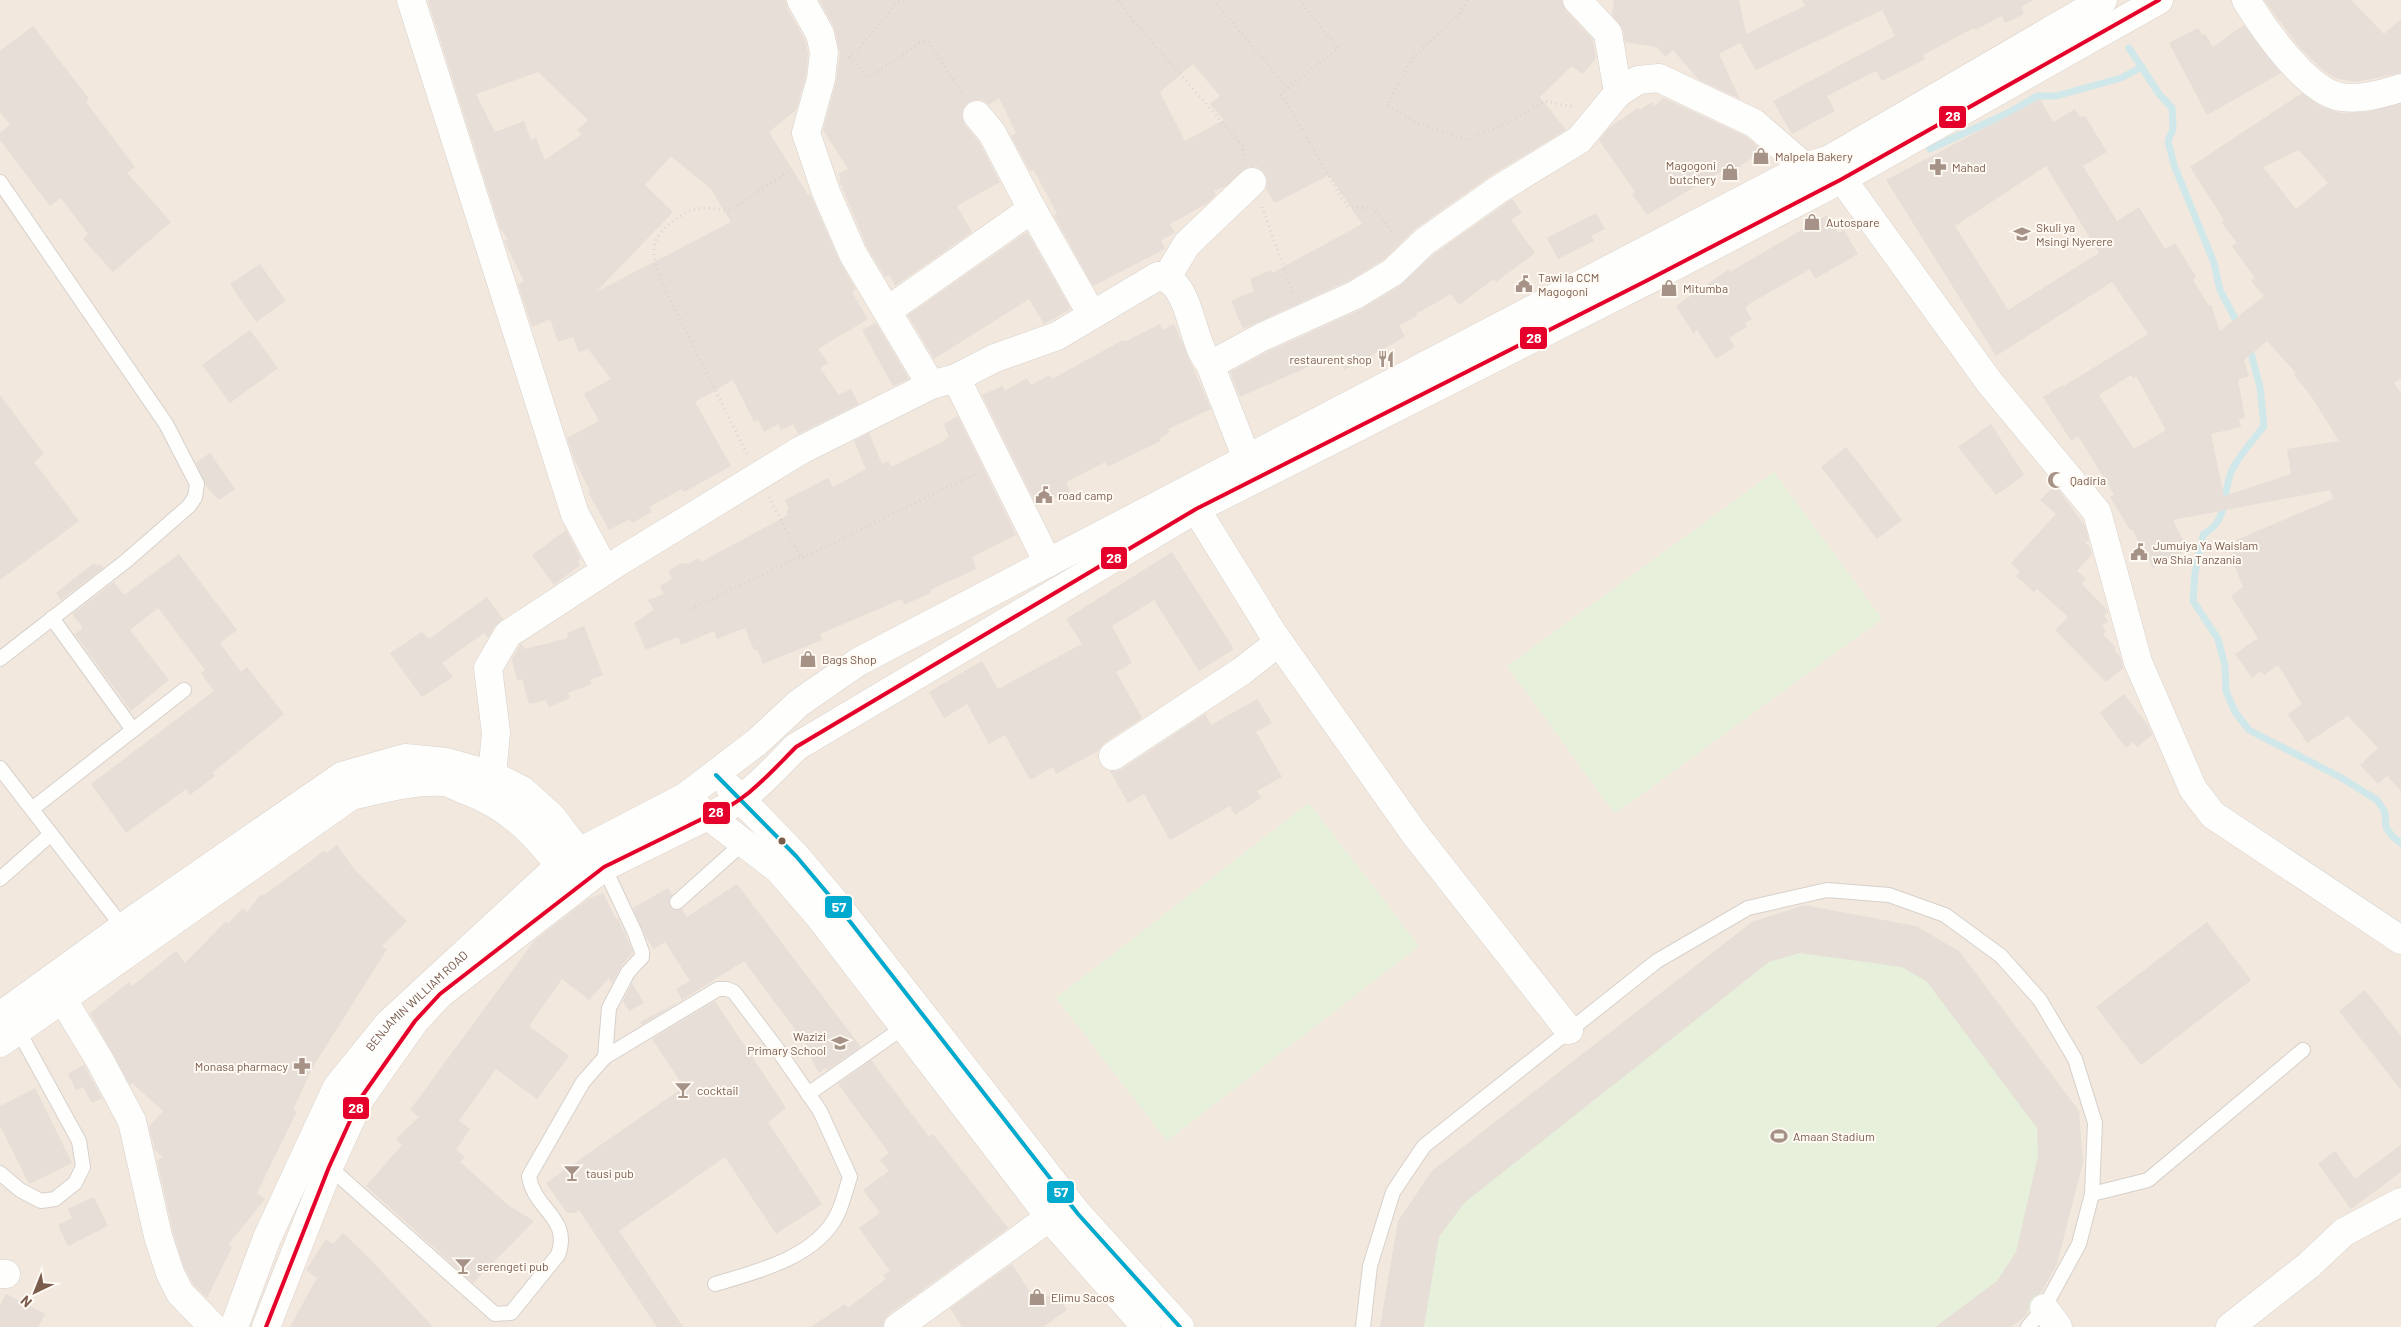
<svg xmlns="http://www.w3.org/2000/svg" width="2401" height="1327" viewBox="0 0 2401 1327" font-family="Barlow,sans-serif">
	<rect width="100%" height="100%" fill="#f9f5f0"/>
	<rect fill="#f2e8de" x="0" y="0" width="2401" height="1327"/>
	<g fill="#e7f0db">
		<polygon points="1774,472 1882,619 1615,814 1507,666"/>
		<polygon points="1309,803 1419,946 1167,1141 1056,998"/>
		<polygon points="1804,905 1916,926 1959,951 2079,1111 2083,1162 2057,1264 2031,1311 2011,1327 1380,1327 1398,1221 1432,1171 1752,922"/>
	</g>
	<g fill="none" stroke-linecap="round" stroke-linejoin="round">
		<g stroke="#d0e8ea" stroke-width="7">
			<polyline points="2129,48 2159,94 2172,108 2173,129 2168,141 2174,165 2214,263 2220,290 2239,326"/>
			<polyline points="1930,149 2010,112 2037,96 2056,96 2121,78 2142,67"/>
			<path d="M2249,346L2260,387L2264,426C2253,440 2241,453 2232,470C2224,486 2227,511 2215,525C2212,529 2207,532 2203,535L2195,573L2193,601L2218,639L2225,666L2226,691L2235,712L2249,730L2340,777L2377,800L2385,812L2386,827L2392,836L2401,843"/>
		</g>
	</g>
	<g fill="#e6ded7" fill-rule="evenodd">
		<path d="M430,0H785L787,8L805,40L808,53L806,76L796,110L769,132L808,195L810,194L839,260L856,290L852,292L868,319L818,349L828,363L820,368L839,395L851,389L859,404L798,434L793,424L781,430L778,424L764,432L758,420L754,422L733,380L695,402L731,466L684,492L682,489L649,507L652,512L632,523L630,519L609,530L588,492L590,491L575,461L567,438L599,421L584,394L611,379L588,349L579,352L573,337L558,342L550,319L532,327L518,284L524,281L504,241L508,239L500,228L428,1ZM538,72L588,120L577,130L582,134L545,160L536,138L531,140L524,121L495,132L476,94ZM671,156L711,189L731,222L596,292L673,212L645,185Z"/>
		<path d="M819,0H1562L1566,11L1593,40L1596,58L1583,74L1572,66L1540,97L1566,130L1490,176L1415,229L1383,260L1348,281L1243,329L1231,301L1254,291L1250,279L1271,270L1272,273L1362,224L1329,175L1275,203L1266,189L1267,179L1264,172L1257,167H1248L1226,186L1214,191L1216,194L1208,203L1170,224L1175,233L1161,240L1165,249L1093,286L1054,216L1057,214L1034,170L1030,171L1011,136L1016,133L999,98L989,105L982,100H974L967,103L963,109L962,117L965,125L979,142L1000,182L957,206L972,232L895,286L890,275L885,277L867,247L839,180L841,179L838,174L848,169L823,130L836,83L840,53L834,27ZM1193,64L1220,96L1210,104L1224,120L1185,141L1160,92Z"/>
		<polygon points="1614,0 1739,0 1746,34 1805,6 1802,0 2034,0 2021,7 2024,14 2005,23 2002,16 1975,30 1974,28 1923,55 1925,59 1882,81 1876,71 1827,96 1835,111 1792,134 1773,101 1895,36 1882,10 1756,70 1740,43 1719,54 1740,99 1699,80 1673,50 1665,57 1657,47 1625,42 1623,30 1612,15"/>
		<polygon points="2264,0 2351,0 2384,34 2401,19 2401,73 2356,82 2335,78 2324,71 2299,47"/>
		<polygon points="2244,25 2281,73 2207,115 2169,43 2198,28 2202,35 2205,34 2213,47"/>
		<polygon points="33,26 89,99 86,102 135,167 127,173 171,222 113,272 83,239 88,234 61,198 50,206 0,140 0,133 10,125 0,112 0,51"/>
		<path d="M2302,93L2320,106L2340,113L2366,112L2401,104V378L2394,383L2401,393V791L2387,776L2378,784L2360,765L2378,748L2348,716L2307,743L2288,714L2302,704L2278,665L2264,675L2261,671L2252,678L2235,654L2258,638L2231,596L2243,587L2230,554L2240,549L2236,540L2333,499L2330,490L2173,520L2183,540L2180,542L2185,551L2153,568L2132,529L2130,530L2110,497L2114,494L2078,436L2071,441L2043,397L2063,385L2064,386L2148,334L2112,282L1996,356L1886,180L2040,99L2053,122L2075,109L2080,117L2085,116L2107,152L2083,166L2117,221L2139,207L2165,249L2175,243L2196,277L2193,280L2209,306L2211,305L2220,331L2264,296L2251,281L2255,278L2232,246L2237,243L2221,222L2224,220L2190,167ZM2299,150L2328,183L2296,209L2263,167ZM2046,166L2099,253L2008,310L1955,226ZM2267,341L2296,373L2294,375L2311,396L2339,441L2287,449L2291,474L2224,496L2211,434L2241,427L2239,419L2245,418L2238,380L2249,376L2244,360ZM2131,375L2133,378L2136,376L2166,430L2134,449L2099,395Z"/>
		<polygon points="1664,98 1745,136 1763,151 1725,176 1722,171 1647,215 1632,194 1635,192 1599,140 1610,127 1638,108 1640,110 1652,102 1654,106"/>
		<polygon points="1512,199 1522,213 1511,220 1535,253 1496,282 1494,279 1459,305 1451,294 1416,314 1417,316 1399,325 1405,337 1344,370 1337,354 1240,397 1230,372 1269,351 1362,309 1401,285 1434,254"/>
		<polygon points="1596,213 1605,229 1591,236 1594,241 1558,259 1547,238"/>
		<polygon points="1827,215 1838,233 1844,230 1858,254 1815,279 1810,269 1751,303 1745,308 1752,319 1745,323 1747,327 1729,338 1735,347 1716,359 1697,330 1693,333 1676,306 1729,269 1730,272"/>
		<polygon points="1027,232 1070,307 1069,310 1044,324 1029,299 934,359 908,315"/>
		<polygon points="260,264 286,301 256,322 230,284"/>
		<polygon points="876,323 909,379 893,386 862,330"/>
		<polygon points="1160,324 1163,330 1174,324 1211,409 1168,429 1170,432 1160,438 1161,441 1107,467 1105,462 1066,482 1070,491 1037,506 982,395 1002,386 1005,391 1027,378 1031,385 1050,375 1052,379 1123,340 1124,342"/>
		<polygon points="250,330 278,368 230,403 202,365"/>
		<polygon points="0,395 44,454 34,462 79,521 0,580"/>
		<polygon points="958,416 1016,535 972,557 976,569 930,590 931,593 904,605 902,599 820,634 822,640 763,664 757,649 754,650 745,628 717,639 714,631 681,645 678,637 646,650 634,623 654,610 648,600 664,594 660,586 672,579 668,571 682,563 688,564 699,558 701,562 788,515 786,511 789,509 785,500 828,478 833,487 866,469 854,441 869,433 882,464 888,461 891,467 946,440 945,439 949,437 944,424"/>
		<polygon points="1991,424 2024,475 1996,495 1958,447"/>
		<polygon points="1846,447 1902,520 1877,539 1821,467"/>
		<polygon points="210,453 235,489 219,500 206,486 196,463"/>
		<polygon points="2055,485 2085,526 2089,540 2086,542 2075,532 2090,547 2092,554 2077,571 2086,579 2082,584 2108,611 2104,616 2108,621 2102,626 2106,631 2103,634 2116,648 2114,650 2121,658 2123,668 2106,682 2055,630 2068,617 2037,589 2034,592 2016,576 2020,572 2011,563 2056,514 2040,500"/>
		<polygon points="566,530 581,559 578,561 580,565 554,585 532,555"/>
		<polygon points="1172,552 1234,649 1199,671 1154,600 1112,626 1132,663 1116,672 1142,718 1104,743 1098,751 1056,774 1053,767 1030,780 1005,735 989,744 967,704 944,718 929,692 982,661 998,689 1082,644 1066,619"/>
		<polygon points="179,554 237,630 220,643 241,672 247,667 284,714 212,773 215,776 190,795 186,789 126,833 91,784 214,691 201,673 205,670 158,608 130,630 169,680 131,711 75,634 83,628 72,614 114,582 124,595"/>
		<polygon points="94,563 97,566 100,564 103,568 61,600 56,593"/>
		<polygon points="487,597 503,619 495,626 488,638 484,633 442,663 453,677 422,697 390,653 422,632 429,639"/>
		<polygon points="584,626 603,675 590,680 592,684 568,693 570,698 549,707 546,700 529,704 522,679 517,681 512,659 520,645 521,644 525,649 568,638 567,633"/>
		<polygon points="2124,694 2148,725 2152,735 2137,747 2133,742 2126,748 2100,713"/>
		<polygon points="1257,699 1272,723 1256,732 1282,777 1257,791 1261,798 1235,815 1230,806 1170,840 1144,794 1128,803 1110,771 1122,769 1205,714 1211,725"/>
		<polygon points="337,845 354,869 407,921 382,946 387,949 313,1067 293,1110 297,1111 257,1193 265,1199 228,1245 232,1247 207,1298 193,1284 184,1267 173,1232 157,1160 163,1157 155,1150 149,1127 163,1111 132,1083 130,1085 90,1013 129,982 132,986 176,951 185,963 226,921 228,924 243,908 247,912 261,894 263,896 324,851 326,853"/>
		<polygon points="737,884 861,1047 827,1070 826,1068 819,1073 806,1049 808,1047 744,961 642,1025 640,1022 682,1000 676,989 690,981 665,942 654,949 645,936 633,908 668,888 672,895 669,900 670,907 675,910 682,909 687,917"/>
		<polygon points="603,893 616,919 618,918 633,952 622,965 612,983 609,978 589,1000 562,979 529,1026 569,1056 537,1099 496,1069 459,1121 470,1129 456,1150 465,1157 460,1162 508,1205 534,1221 473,1283 366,1186 402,1145 396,1139 419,1117 410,1110 534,941 588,899"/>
		<polygon points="1804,905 1916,926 1959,951 2079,1111 2083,1162 2057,1264 2041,1293 2034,1296 2030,1301 2027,1315 2011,1327 1935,1327 1997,1281 2016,1252 2038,1156 2037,1128 1927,982 1902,967 1800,953 1769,962 1464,1203 1439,1237 1424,1327 1380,1327 1398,1221 1432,1171 1752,922"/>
		<polygon points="2207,922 2251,980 2141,1065 2096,1007"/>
		<polygon points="632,983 644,1003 629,1011 623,1001"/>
		<polygon points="2365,990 2401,1036 2401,1090 2339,1011"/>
		<polygon points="715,1001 786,1108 768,1122 822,1204 776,1234 725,1157 619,1231 683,1327 657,1327 579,1210 575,1213 567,1213 546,1183 684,1087 652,1039"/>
		<polygon points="871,1060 929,1137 933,1134 1008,1228 889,1314 884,1320 883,1327 811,1327 845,1304 848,1308 886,1279 883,1275 890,1271 859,1228 880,1213 863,1190 889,1171 880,1160 889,1153 838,1084"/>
		<polygon points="84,1065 102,1098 92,1103 83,1087 76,1090 68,1074"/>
		<polygon points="35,1088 72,1163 29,1184 0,1126 0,1106"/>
		<polygon points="2401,1145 2401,1172 2351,1209 2318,1164 2335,1151 2355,1179"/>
		<polygon points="94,1197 108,1226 68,1246 58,1225 72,1218 68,1209"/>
		<polygon points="343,1233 372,1261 433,1327 290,1327 317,1278 306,1270 326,1239 333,1244"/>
		<polygon points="1012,1264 1037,1303 1054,1292 1067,1310 1043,1327 962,1327 950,1308"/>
		<polygon points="6,1294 45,1314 38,1327 0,1327 0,1305"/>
	</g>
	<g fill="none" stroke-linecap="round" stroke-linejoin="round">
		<g stroke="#d7d1cb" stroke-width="16">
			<g id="lane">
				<polyline points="0,182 166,424 197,484 195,497 189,506 126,561 0,659"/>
				<polyline points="52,618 133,730"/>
				<polyline points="0,768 125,930"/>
				<polyline points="32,809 184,690"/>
				<polyline points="0,879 51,834"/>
				<polyline points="677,902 743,843"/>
				<path d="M605,1057L718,989H727L734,992L778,1050L820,1111L850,1177C846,1189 843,1202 838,1213C818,1257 756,1272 715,1284"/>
				<polyline points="808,1094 904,1027"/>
				<path d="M327,1165L495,1314L511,1313L558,1255C572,1218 533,1209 529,1176L583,1082L605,1057L609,1008L628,972L642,957V952L635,933L604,867"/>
				<polyline points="0,1173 20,1190 41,1201 55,1199 75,1183 83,1167 79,1141 18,1030"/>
				<polyline points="2092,1194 2148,1180 2303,1050"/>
				<polyline points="1363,1327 1370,1266 1393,1192 1424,1146 1657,961 1748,908 1827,890 1889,895 1945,915 2001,956 2040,1000 2075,1059 2095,1123 2092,1194 2079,1244 2044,1308 2028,1327"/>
			</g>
		</g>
		<g stroke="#d7d1cb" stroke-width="29">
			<g id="street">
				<polyline points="411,0 575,514 605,570"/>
				<polyline points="801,0 820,34 824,52 821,79 806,133 826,192 853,254 931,385"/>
				<polyline points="1577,0 1608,33 1618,93"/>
				<path d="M2246,0C2263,28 2307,92 2341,97C2362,100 2381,94 2401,88"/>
				<polyline points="1829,161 1990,383 2097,512 2138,662 2193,789 2213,815 2401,940"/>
				<polyline points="1032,209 1092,315"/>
				<polyline points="1167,277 1187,244 1252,182"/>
				<polyline points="887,311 1032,209 992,133 977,115"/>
				<polyline points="1209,362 1247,459"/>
				<path d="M956,378L995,358L1057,336L1158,276C1192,280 1190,342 1209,362H1216L1262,337L1355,295L1393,272L1424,242L1499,189L1579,140L1618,93L1638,80L1659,78L1754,123L1805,167"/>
				<polyline points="1196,509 1272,632 1414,833 1569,1030"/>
				<polyline points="1113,756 1242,671 1279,642"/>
				<polyline points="484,796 492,775 496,733 488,668 508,634 620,561 801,450 931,385 956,378 1048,563"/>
				<polyline points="51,980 99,1059 132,1121 158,1236 170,1273 180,1293 213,1327"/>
				<polyline points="0,1274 6,1274"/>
				<polyline points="2044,1308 2058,1327"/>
				<polyline points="898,1327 1050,1217"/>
				<polyline points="2230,1327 2309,1265 2344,1232 2401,1202"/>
			</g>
		</g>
		<g stroke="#d9d2cb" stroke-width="29">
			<g id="secondary">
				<polyline points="730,788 796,856 834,901 1078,1214 1180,1327"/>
				<polyline points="698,808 778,869 818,915 1059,1229 1146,1327"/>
				<polyline points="0,1016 123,927 342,776 405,758 446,762 492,775 522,790 552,817 590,867"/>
				<path d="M0,1043L351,796C380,790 411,780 442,782C450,782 459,788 467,791C516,809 539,840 571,879"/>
				<path id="s1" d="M234,1327L267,1238L337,1087L388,1024L560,865L579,852L685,797L757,742L799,703L858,662L1805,167L1828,160L2103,0"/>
				<path d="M266,1327L329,1167L360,1099L415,1021L440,994L604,867L708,816C744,804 769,774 796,747L1196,509L1646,281L1842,179L2159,0"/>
			</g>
		</g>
		<g stroke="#dcd5d0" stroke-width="3" stroke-dasharray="1 4" stroke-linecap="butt">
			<polyline points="1119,0 1132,19 1242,145 1246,158"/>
			<path d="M1213,0L1288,88L1281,95C1305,131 1324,171 1348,207L1373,208L1395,235"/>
			<polyline points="1467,0 1459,15 1413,57 1387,105 1413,121 1467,140 1507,123 1545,101 1573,107"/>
			<polyline points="850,56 868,78 921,42 928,41 964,96"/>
			<polyline points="848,57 859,48 898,2 904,0"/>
			<polyline points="1288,88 1338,48 1299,0"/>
			<polyline points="1262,207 1294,295"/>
			<path d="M747,454L661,281C658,269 651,254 655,243C660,227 687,208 703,208C712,208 720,211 730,210L792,169"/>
			<polyline points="769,497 800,557 804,557 975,474"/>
			<polyline points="690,609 800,557"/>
		</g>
		<use href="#lane" stroke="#fefefd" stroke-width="14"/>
		<use href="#street" stroke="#fefefd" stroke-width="28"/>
		<use href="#secondary" stroke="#fefefd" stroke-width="28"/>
		<g stroke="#fffaf3" stroke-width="8">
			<polyline id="bus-1" points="716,775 796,856 834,901 1078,1214 1180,1327"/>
		</g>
		<g stroke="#fffaf3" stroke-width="8">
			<path id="bus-2" d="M266,1327L329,1167L360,1099L415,1021L440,994L604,867L708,816C744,804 769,774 796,747L1196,509L1646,281L1842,179L2159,0"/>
		</g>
		<use href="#bus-1" stroke="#00a9ce" stroke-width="4"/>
		<use href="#bus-2" stroke="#e4002b" stroke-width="4"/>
	</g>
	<defs>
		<g id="shop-bare" transform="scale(1.35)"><path d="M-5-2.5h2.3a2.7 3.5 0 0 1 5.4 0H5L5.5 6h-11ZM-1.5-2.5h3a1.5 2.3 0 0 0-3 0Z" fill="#a69286" stroke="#fffaf3" stroke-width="2.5" paint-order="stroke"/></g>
		<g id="pharmacy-bare" transform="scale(1.35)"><path d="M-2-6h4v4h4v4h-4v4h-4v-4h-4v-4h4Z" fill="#a69286" stroke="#fffaf3" stroke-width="2.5" paint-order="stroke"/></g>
		<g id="school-bare" transform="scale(1.35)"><path d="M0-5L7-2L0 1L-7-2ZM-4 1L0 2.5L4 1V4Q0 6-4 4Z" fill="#a69286" stroke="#fffaf3" stroke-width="2.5" paint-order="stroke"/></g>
		<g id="civic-bare" transform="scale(1.35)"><path d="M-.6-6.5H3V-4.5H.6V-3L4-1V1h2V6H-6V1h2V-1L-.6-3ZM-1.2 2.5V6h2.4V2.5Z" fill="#a69286" stroke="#fffaf3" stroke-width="2.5" paint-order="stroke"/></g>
		<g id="restaurant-bare" transform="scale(1.35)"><path d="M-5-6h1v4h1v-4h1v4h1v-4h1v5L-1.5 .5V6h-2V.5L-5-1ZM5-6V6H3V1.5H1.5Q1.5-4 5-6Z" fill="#a69286" stroke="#fffaf3" stroke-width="2.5" paint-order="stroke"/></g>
		<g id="mosque-bare" transform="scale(1.35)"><path d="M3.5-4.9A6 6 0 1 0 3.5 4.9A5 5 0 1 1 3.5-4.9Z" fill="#a69286" stroke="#fffaf3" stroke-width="2.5" paint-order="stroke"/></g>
		<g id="bar-bare" transform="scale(1.35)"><path d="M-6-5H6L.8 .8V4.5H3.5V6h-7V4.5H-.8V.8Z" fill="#a69286" stroke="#fffaf3" stroke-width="2.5" paint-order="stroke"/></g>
		<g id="stadium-bare" transform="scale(1.35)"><path d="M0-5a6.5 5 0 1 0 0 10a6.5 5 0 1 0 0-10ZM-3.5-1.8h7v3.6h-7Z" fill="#a69286" stroke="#fffaf3" stroke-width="2.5" paint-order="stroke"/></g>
	</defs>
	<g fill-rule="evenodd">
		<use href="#shop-bare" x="1761" y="156"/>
		<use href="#pharmacy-bare" x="1938" y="167"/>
		<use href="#shop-bare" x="1730" y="172"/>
		<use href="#shop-bare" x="1812" y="222"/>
		<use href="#school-bare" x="2022" y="234"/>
		<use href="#civic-bare" x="1524" y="284"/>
		<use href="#shop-bare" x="1669" y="288"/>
		<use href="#restaurant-bare" x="1386" y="359"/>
		<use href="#mosque-bare" x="2056" y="480"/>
		<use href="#civic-bare" x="1044" y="495"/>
		<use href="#civic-bare" x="2139" y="552"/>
		<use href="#shop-bare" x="808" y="659"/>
		<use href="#school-bare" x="840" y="1043"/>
		<use href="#pharmacy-bare" x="302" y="1066"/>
		<use href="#bar-bare" x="683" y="1090"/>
		<use href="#stadium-bare" x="1779" y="1136"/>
		<use href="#bar-bare" x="572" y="1173"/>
		<use href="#bar-bare" x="463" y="1266"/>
		<use href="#shop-bare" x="1037" y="1297"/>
	</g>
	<circle fill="#7a5c4d" stroke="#fffaf3" stroke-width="2" cx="782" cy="841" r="4.5"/>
	<g text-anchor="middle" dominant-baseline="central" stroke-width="4" stroke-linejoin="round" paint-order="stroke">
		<g font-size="12" fill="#7a5c4d" stroke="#fffaf3" text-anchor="start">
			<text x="1775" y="156">Malpela Bakery</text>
			<text x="1716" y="165" text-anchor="end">Magogoni<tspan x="1716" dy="14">butchery</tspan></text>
			<text x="1952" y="167">Mahad</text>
			<text x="1826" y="222">Autospare</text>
			<text x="2036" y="227">Skuli ya<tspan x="2036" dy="14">Msingi Nyerere</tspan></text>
			<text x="1538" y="277">Tawi la CCM<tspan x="1538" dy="14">Magogoni</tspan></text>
			<text x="1683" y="288">Mitumba</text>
			<text x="1372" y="359" text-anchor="end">restaurent shop</text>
			<text x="2070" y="480">Qadiria</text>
			<text x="1058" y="495">road camp</text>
			<text x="2153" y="545">Jumuiya Ya Waislam<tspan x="2153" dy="14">wa Shia Tanzania</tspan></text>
			<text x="822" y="659">Bags Shop</text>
			<text x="826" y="1036" text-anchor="end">Wazizi<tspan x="826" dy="14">Primary School</tspan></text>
			<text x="288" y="1066" text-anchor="end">Monasa pharmacy</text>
			<text x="697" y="1090">cocktail</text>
			<text x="1793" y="1136">Amaan Stadium</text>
			<text x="586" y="1173">tausi pub</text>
			<text x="477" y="1266">serengeti pub</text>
			<text x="1051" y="1297">Elimu Sacos</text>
		</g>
		<g font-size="12" fill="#7a5c4d" stroke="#fffaf3">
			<text stroke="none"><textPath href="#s1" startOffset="379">BENJAMIN WILLIAM ROAD</textPath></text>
		</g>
	</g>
	<g stroke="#fffaf3" stroke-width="2">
		<rect x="1938" y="105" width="29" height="24" rx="5" fill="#e4002b"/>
		<rect x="1519" y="326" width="29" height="24" rx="5" fill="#e4002b"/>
		<rect x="1100" y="546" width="28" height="24" rx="5" fill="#e4002b"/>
		<rect x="702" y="801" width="29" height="24" rx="5" fill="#e4002b"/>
		<rect x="824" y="895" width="29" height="24" rx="5" fill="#00a9ce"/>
		<rect x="342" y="1096" width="28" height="24" rx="5" fill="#e4002b"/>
		<rect x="1046" y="1180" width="29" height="24" rx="5" fill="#00a9ce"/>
	</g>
	<g font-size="14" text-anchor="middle" font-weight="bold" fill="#fff">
		<text x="1953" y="121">28</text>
		<text x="1534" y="343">28</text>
		<text x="1114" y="563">28</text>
		<text x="716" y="817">28</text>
		<text x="839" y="912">57</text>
		<text x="356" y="1113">28</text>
		<text x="1061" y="1197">57</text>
	</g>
	<g transform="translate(35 1292) rotate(223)" stroke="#fffaf3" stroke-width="4" paint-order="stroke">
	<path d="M0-4L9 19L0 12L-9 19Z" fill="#7a5c4d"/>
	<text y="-8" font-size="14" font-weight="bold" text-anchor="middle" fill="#7a5c4d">N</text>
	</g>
</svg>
